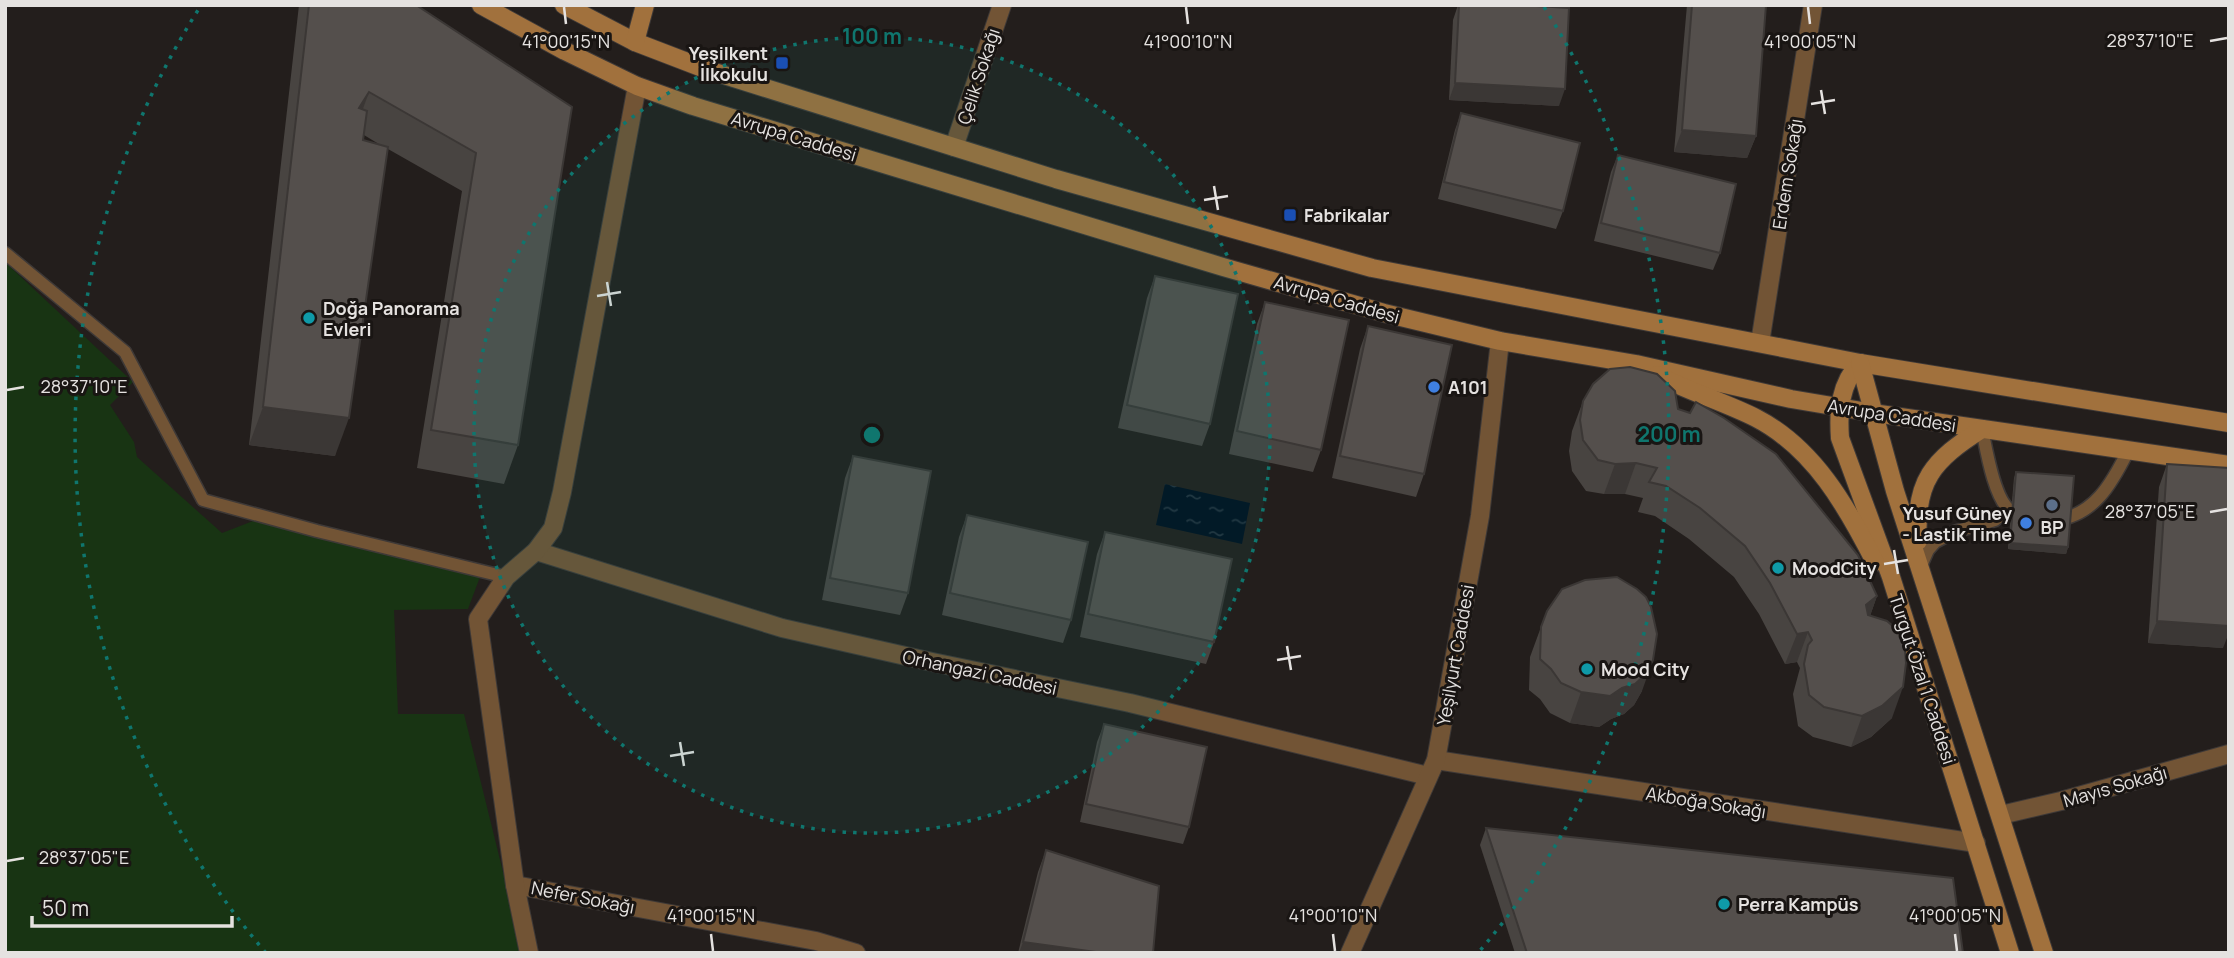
<svg xmlns="http://www.w3.org/2000/svg" width="2234" height="958" viewBox="0 0 2234 958" font-family="Manrope,sans-serif">
	<defs>
		<pattern id="water-ripples" width="26" height="14" patternUnits="userSpaceOnUse" patternTransform="scale(1.75)"><rect width="26" height="14" fill="#000e1e"/><path d="M2 4q2-2 4 0t4 0M15 11q2-2 4 0t4 0" fill="none" stroke="#25313e"/></pattern>
	</defs>
	<rect width="100%" height="100%" fill="#231e1c"/>
	<polygon fill="#183413" points="5,262 133,382 110,405 134,442 137,457 222,533 253,521 480,577 468,609 394,610 398,714 464,714 505,880 519,953 5,953"/>
	<polygon fill="url(#water-ripples)" points="1165,484 1250,503 1242,544 1156,525"/>
	<g fill="none" stroke-linecap="round" stroke-linejoin="round">
		<g stroke="#3e3937" stroke-width="15">
			<g id="lane">
				<polyline points="5,253 125,352 203,500 317,531 506,577"/>
				<path d="M1982,429C1986,448 1994,499 2010,510C2015,513 2021,515 2026,516"/>
				<path d="M2055,520C2094,516 2112,483 2128,451"/>
				<polyline points="1920,568 1928,550 1935,542 1954,532 1995,520 2008,509"/>
			</g>
		</g>
		<g stroke="#3e3937" stroke-width="20">
			<g id="street">
				<polyline points="954,147 1002,5"/>
				<polyline points="1760,343 1813,5"/>
				<polyline points="536,551 782,628 932,662 1130,703 1428,776"/>
				<polyline points="1436,760 1976,843"/>
				<polyline points="2001,815 2061,801 2229,754"/>
				<polyline points="515,885 816,941 856,953"/>
				<polyline points="529,953 515,885 478,619 506,577 536,551 553,528 562,492 637,86"/>
				<polyline points="1350,953 1436,760 1480,516 1500,341"/>
			</g>
		</g>
		<g stroke="#3e3937" stroke-width="20">
			<g id="secondary">
				<polyline points="481,5 565,51 637,86 693,106 1223,267 1384,313 1500,341 1636,364 1791,399 1874,413 2229,465"/>
				<polyline points="564,5 635,42 708,70 1056,179 1372,268 1860,363 2229,423"/>
				<polyline points="635,42 645,5"/>
				<path d="M1860,363C1840,383 1838,411 1840,438L1891,577L2010,953"/>
				<polyline points="1860,363 1895,491 2044,953"/>
				<path d="M1657,375C1690,392 1724,402 1756,418C1814,448 1847,507 1875,562"/>
				<path d="M1918,541C1914,481 1933,460 1982,429"/>
			</g>
		</g>
		<use href="#lane" stroke="#725435" stroke-width="12"/>
		<use href="#street" stroke="#725435" stroke-width="18"/>
		<use href="#secondary" stroke="#a1713d" stroke-width="18"/>
	</g>
	<g fill="#484441" fill-rule="evenodd">
		<path d="M299,5H416L572,107L518,445L504,484L417,468L462,191L388,149L335,456L249,445ZM364,135L382,146L363,140Z"/>
		<polygon points="1458,5 1520,5 1559,106 1449,100 1453,20"/>
		<polygon points="1687,5 1766,5 1756,136 1747,158 1674,152"/>
		<polygon points="1461,113 1563,211 1556,229 1438,199 1455,130"/>
		<polygon points="1618,155 1720,253 1713,270 1594,241 1611,172"/>
		<polygon points="1155,276 1210,424 1202,446 1118,428 1147,298"/>
		<polygon points="1265,302 1321,450 1313,472 1229,454 1257,324"/>
		<polygon points="1368,326 1424,474 1416,497 1332,478 1360,349"/>
		<polygon points="1583,401 1678,409 1877,596 1870,616 1892,718 1871,737 1851,747 1813,737 1798,726 1793,694 1800,668 1797,662 1785,664 1759,614 1734,577 1689,539 1655,516 1638,512 1643,498 1625,494 1604,494 1586,491 1572,471 1569,451 1572,431"/>
		<polygon points="853,456 908,593 900,615 822,600 845,478"/>
		<polygon points="2167,464 2223,648 2148,643 2159,487"/>
		<polygon points="2016,472 2068,547 2066,554 2008,549 2014,478"/>
		<polygon points="967,515 1071,620 1063,643 942,615 959,537"/>
		<polygon points="1105,532 1214,642 1206,664 1080,637 1097,554"/>
		<polygon points="1541,627 1642,691 1634,705 1624,714 1611,719 1599,727 1570,723 1550,713 1540,699 1529,690 1530,657"/>
		<polygon points="1104,724 1189,827 1183,844 1080,822 1097,742"/>
		<polygon points="1486,828 1963,953 1515,953 1480,845"/>
		<polygon points="1046,850 1153,953 1018,953 1038,872"/>
	</g>
	<g fill="#3b3735">
		<polygon points="1455,83 1565,89 1559,106 1449,100"/>
		<polygon points="369,92 355,131 359,108"/>
		<polygon points="1682,130 1756,136 1747,158 1674,152"/>
		<polygon points="263,407 349,418 335,456 249,445"/>
		<polygon points="1636,463 1625,494 1604,494 1615,464"/>
		<polygon points="2010,543 2068,547 2066,554 2008,549"/>
		<polygon points="1877,596 1866,627 1866,605"/>
		<polygon points="2157,621 2229,626 2229,633 2223,648 2148,643"/>
		<polygon points="1808,632 1797,662 1785,664 1797,634"/>
		<polygon points="1653,660 1642,691 1634,705 1624,714 1611,719 1599,727 1570,723 1581,692 1622,688"/>
		<polygon points="1903,687 1892,718 1871,737 1851,747 1862,716"/>
		<polygon points="1023,942 1103,953 1019,953"/>
	</g>
	<g fill="#544f4c" stroke="#3b3735" stroke-width="2">
		<polygon points="309,5 416,5 572,107 518,445 431,430 476,153 369,92 359,108 367,111 363,140 388,147 349,418 263,407"/>
		<polygon points="1459,5 1520,5 1569,8 1565,89 1455,83"/>
		<polygon points="1692,5 1766,5 1756,136 1682,130"/>
		<polygon points="1461,113 1580,143 1563,211 1444,182"/>
		<polygon points="1618,155 1736,184 1720,253 1601,223"/>
		<polygon points="1155,276 1238,294 1210,424 1127,405"/>
		<polygon points="1265,302 1349,320 1321,450 1237,431"/>
		<polygon points="1368,326 1452,345 1424,474 1340,456"/>
		<polygon points="1630,367 1657,374 1675,391 1678,409 1690,413 1696,402 1724,418 1776,454 1858,555 1877,596 1866,605 1868,615 1887,621 1904,636 1906,663 1903,687 1882,706 1862,716 1824,707 1809,695 1804,664 1808,645 1812,640 1808,632 1797,634 1770,583 1745,546 1700,508 1666,486 1649,482 1657,468 1636,463 1615,464 1598,460 1583,440 1580,420 1583,401 1593,384 1610,369"/>
		<polygon points="853,456 931,471 908,593 830,578"/>
		<polygon points="2167,464 2229,468 2229,626 2157,621"/>
		<polygon points="2016,472 2074,476 2068,547 2010,543"/>
		<polygon points="967,515 1088,542 1071,620 950,593"/>
		<polygon points="1105,532 1232,559 1214,642 1088,614"/>
		<polygon points="1617,577 1637,589 1646,597 1651,607 1657,634 1653,660 1645,675 1635,684 1622,688 1610,696 1581,692 1561,683 1551,669 1540,659 1541,627 1547,611 1562,589 1585,580"/>
		<polygon points="1104,724 1207,747 1189,827 1086,804"/>
		<polygon points="1486,828 1953,878 1963,953 1527,953"/>
		<polygon points="1046,850 1159,886 1153,953 1103,953 1023,942"/>
	</g>
	<path fill="none" stroke="#e5e2e0" stroke-width="2.5" d="M564,7L566,24M1186,7L1188,24M1808,7L1810,24M2210,41L2227,38M1821,90L1825,114M1811,104L1835,100M1214,186L1218,210M1204,200L1228,196M607,282L611,306M597,296L621,292M7,390L24,387M2210,512L2227,509M1894,550L1898,574M1884,564L1908,560M1287,646L1291,670M1277,660L1301,656M680,742L684,766M670,756L694,752M7,861L24,858M711,934L713,951M1333,934L1335,951M1955,934L1957,951"/>
	<circle cx="872" cy="435" r="398" fill="#0f766e" fill-opacity=".12"/>
	<g fill="none" stroke="#0f766e" stroke-width="3.5" stroke-dasharray="3.5 7">
		<circle cx="872" cy="435" r="398"/>
		<path d="M266 953A797 797 0 0 1 200 7M1544 7A797 797 0 0 1 1478 953"/>
	</g>
	<g fill="#1a4fb4" stroke="#191513" stroke-width="2.5">
		<rect x="775" y="56" width="14" height="14" rx="3.5"/>
		<rect x="1283" y="208" width="14" height="14" rx="3.5"/>
	</g>
	<g fill="#0f9aa8" stroke="#191513" stroke-width="2.5">
		<circle cx="309" cy="318" r="7"/>
		<circle cx="1778" cy="568" r="7"/>
		<circle cx="1587" cy="669" r="7"/>
		<circle cx="1724" cy="904" r="7"/>
	</g>
	<g fill="#3f7fe0" stroke="#191513" stroke-width="2.5">
		<circle cx="1434" cy="387" r="7"/>
		<circle cx="2026" cy="523" r="7"/>
	</g>
	<circle fill="#5c6f8a" stroke="#191513" stroke-width="2.5" cx="2052" cy="505" r="7"/>
	<g text-anchor="middle" dominant-baseline="central" stroke-width="6" stroke-linejoin="round" paint-order="stroke">
		<g font-size="18" font-weight="bold" fill="#e5e2e0" stroke="#191513" text-anchor="start">
			<text x="768" y="53" text-anchor="end">Yeşilkent<tspan x="768" dy="21">İlkokulu</tspan></text>
			<text x="1304" y="215">Fabrikalar</text>
			<text x="323" y="308">Doğa Panorama<tspan x="323" dy="21">Evleri</tspan></text>
			<text x="1448" y="387">A101</text>
			<text x="2012" y="513" text-anchor="end">Yusuf Güney<tspan x="2012" dy="21">- Lastik Time</tspan></text>
			<text x="2052" y="527" text-anchor="middle">BP</text>
			<text x="1792" y="568">MoodCity</text>
			<text x="1601" y="669">Mood City</text>
			<text x="1738" y="904">Perra Kampüs</text>
		</g>
		<g font-size="18" fill="#e5e2e0" stroke="#191513">
			<text transform="translate(978 76) rotate(-72)">Çelik Sokağı</text>
			<text transform="translate(794 136) rotate(17)">Avrupa Caddesi</text>
			<text transform="translate(1787 174) rotate(-81)">Erdem Sokağı</text>
			<text transform="translate(1337 299) rotate(16)">Avrupa Caddesi</text>
			<text transform="translate(1892 415) rotate(9)">Avrupa Caddesi</text>
			<text transform="translate(1455 655) rotate(-80)">Yeşilyurt Caddesi</text>
			<text transform="translate(980 672) rotate(12)">Orhangazi Caddesi</text>
			<text transform="translate(1923 679) rotate(72)">Turgut Özal 1 Caddesi</text>
			<text transform="translate(2115 786) rotate(-16)">Mayıs Sokağı</text>
			<text transform="translate(1706 802) rotate(9)">Akboğa Sokağı</text>
			<text transform="translate(583 897) rotate(11)">Nefer Sokağı</text>
		</g>
	</g>
	<g font-size="18" text-anchor="middle" fill="#e5e2e0" stroke="#191513" stroke-width="6" stroke-linejoin="round" paint-order="stroke">
		<text x="2150" y="47">28°37'10"E</text>
		<text x="566" y="48">41°00'15"N</text>
		<text x="1188" y="48">41°00'10"N</text>
		<text x="1810" y="48">41°00'05"N</text>
		<text x="84" y="393">28°37'10"E</text>
		<text x="2150" y="518">28°37'05"E</text>
		<text x="84" y="864">28°37'05"E</text>
		<text x="711" y="922">41°00'15"N</text>
		<text x="1333" y="922">41°00'10"N</text>
		<text x="1955" y="922">41°00'05"N</text>
	</g>
	<circle cx="872" cy="435" r="10" fill="#0f766e" stroke="#191513" stroke-width="3.5"/>
	<g font-size="21" text-anchor="middle" font-weight="bold" fill="#0f766e" stroke="#191513" stroke-width="6" stroke-linejoin="round" paint-order="stroke">
		<text x="872" y="44">100 m</text>
		<text x="1669" y="442">200 m</text>
	</g>
	<rect width="2234" height="958" fill="none" stroke="#e5e2e0" stroke-width="14"/>
	<path d="M32 916v10h200v-10" fill="none" stroke="#e5e2e0" stroke-width="3.5"/>
	<text x="42" y="916" font-size="21" fill="#e5e2e0" stroke="#191513" stroke-width="5" paint-order="stroke">50 m</text>
</svg>
